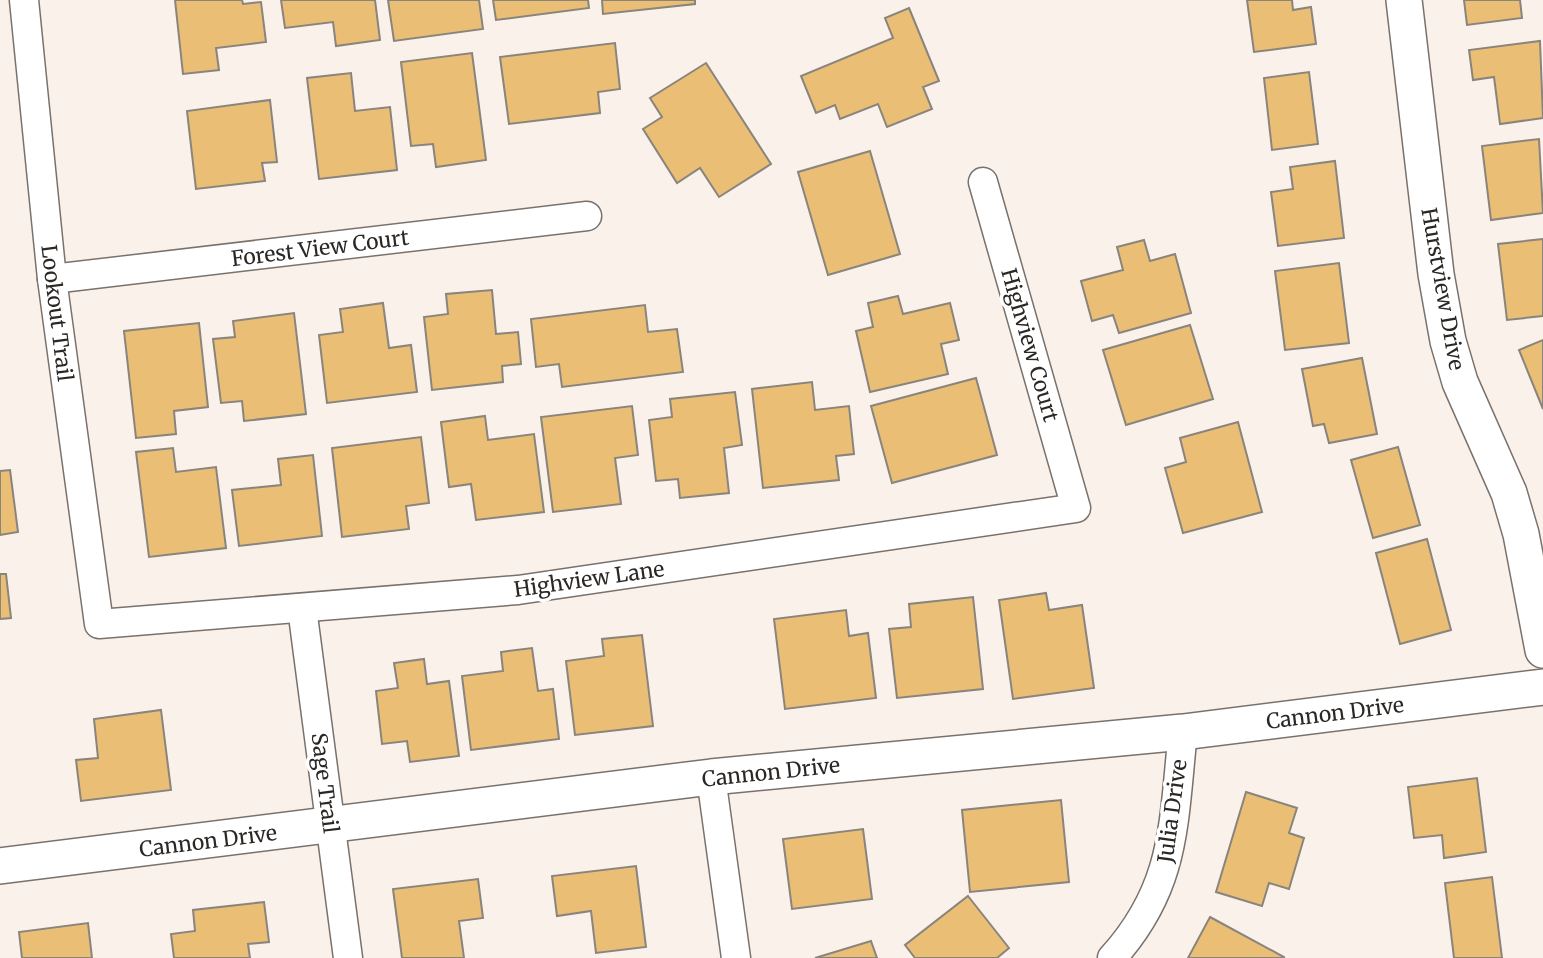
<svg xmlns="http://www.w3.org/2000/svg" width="1543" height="958" viewBox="0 0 1543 958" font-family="Merriweather,serif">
	<rect width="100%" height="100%" fill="#faf1eb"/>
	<g fill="#ebbe76" stroke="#89847c" stroke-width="2">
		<polygon points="175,0 242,0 243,4 261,2 266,42 216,48 219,70 183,74"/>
		<polygon points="281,0 375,0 380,40 336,46 333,22 285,28"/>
		<polygon points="388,0 479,0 483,29 394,41"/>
		<polygon points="493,0 588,0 589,8 496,20"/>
		<polygon points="602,0 695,0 695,4 603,14"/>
		<polygon points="1247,0 1292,0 1293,10 1311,7 1316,44 1254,52"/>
		<polygon points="1464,0 1520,0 1522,18 1467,25"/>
		<polygon points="909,8 939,81 923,87 932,109 887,127 878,104 840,119 835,105 816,113 801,76 893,38 885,18"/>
		<polygon points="1540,41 1543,118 1500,124 1494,77 1473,80 1469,50"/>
		<polygon points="615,43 620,89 598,92 600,113 509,124 500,57"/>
		<polygon points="472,53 486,160 436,167 433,144 411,146 401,62"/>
		<polygon points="706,63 771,164 719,197 700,168 677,183 643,129 662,117 650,98"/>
		<polygon points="1309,72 1318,144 1272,150 1264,78"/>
		<polygon points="351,73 355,111 390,107 397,170 319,179 307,78"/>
		<polygon points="270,100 277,162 262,163 265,181 196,189 187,111"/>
		<polygon points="1539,139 1543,213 1491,220 1482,146"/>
		<polygon points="870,151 900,254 828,275 798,172"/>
		<polygon points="1335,161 1344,238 1278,246 1271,192 1293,189 1290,167"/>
		<polygon points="1543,239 1543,316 1507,320 1498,244"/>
		<polygon points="1144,240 1150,261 1175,254 1191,313 1119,333 1113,315 1092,321 1081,281 1123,270 1117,247"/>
		<polygon points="1339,263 1349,343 1285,350 1275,271"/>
		<polygon points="492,290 496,334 518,332 521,364 502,366 503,382 432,390 424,317 448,314 446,294"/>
		<polygon points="898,296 903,314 950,303 959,340 941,344 948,374 870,392 856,331 873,327 868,303"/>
		<polygon points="383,303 389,348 411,345 417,392 327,403 319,335 343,332 340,309"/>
		<polygon points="645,305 648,332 677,329 683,372 562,387 559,364 536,367 531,319"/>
		<polygon points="294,313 306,414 244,421 242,401 221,403 213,339 235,337 233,321"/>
		<polygon points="199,323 208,407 174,411 176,434 136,438 124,331"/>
		<polygon points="1190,325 1213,399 1126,425 1103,350"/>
		<polygon points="1543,340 1543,409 1519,350"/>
		<polygon points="1362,358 1377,434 1329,443 1324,424 1313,426 1302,369"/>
		<polygon points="976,378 997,455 892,483 871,406"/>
		<polygon points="812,382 815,410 849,406 854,454 836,456 839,480 763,488 752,389"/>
		<polygon points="735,392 742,445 724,448 729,493 680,498 678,479 656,481 649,420 672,417 670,399"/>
		<polygon points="632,406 638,455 615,458 621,504 553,512 541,417"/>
		<polygon points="485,416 488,440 534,434 544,512 476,520 471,484 449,487 441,422"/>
		<polygon points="1238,422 1262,512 1183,533 1165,468 1186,462 1180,438"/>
		<polygon points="421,437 429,503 406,506 409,529 342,537 332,448"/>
		<polygon points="1398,447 1420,525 1373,538 1351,460"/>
		<polygon points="173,448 176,472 216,467 226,548 149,557 136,452"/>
		<polygon points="313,455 322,536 239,546 232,490 281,485 278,459"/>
		<polygon points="10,470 18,532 0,535 0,471"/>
		<polygon points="1427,539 1451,630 1400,644 1376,553"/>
		<polygon points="0,574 6,574 11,618 0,619"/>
		<polygon points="1046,593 1049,610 1082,605 1094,688 1013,699 999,600"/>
		<polygon points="973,597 983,689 897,698 889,629 911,627 909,604"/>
		<polygon points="846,610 849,636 868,633 876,698 785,709 774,619"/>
		<polygon points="642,635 653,726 575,735 566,661 604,656 602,639"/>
		<polygon points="532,648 538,691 553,689 559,739 471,750 462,676 503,671 501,652"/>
		<polygon points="424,659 427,684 449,681 459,756 410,762 407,741 382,744 376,691 398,688 394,663"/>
		<polygon points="161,710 171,790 81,801 76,760 98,758 94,719"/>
		<polygon points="1477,778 1486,852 1444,858 1442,835 1414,838 1408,787"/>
		<polygon points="1246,792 1297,808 1289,833 1304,838 1289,889 1269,883 1262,906 1216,892"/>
		<polygon points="1061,800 1069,882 970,892 962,810"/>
		<polygon points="863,829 872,899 792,909 783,839"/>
		<polygon points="636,866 646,947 596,953 591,911 557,916 552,876"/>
		<polygon points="1492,877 1502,958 1454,958 1445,883"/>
		<polygon points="478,879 483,918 459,921 464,958 402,958 393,889"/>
		<polygon points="968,896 1009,948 997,958 915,958 905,945"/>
		<polygon points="264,902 269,942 248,944 250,958 174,958 171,934 195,931 193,910"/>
		<polygon points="1210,917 1284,957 1284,958 1188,958"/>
		<polygon points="88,923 92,958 22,958 19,932"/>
		<polygon points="871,941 877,958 815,958"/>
	</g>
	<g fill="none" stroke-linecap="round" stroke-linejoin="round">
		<g stroke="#79716c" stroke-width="31">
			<g id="minor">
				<polyline points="24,0 52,279 99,624 518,590 1076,508 983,182"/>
				<polyline points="52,279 587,216"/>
				<polyline points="302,608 348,958"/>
				<polyline points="711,777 736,958"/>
				<path d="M1112,958C1177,886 1173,823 1183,732"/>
			</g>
		</g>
		<g stroke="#79716c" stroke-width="38">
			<g id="tertiary">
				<polyline points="1404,0 1436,274 1448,341 1460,382 1509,493 1521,534 1543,650"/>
				<polyline points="0,866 711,777 1183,732 1543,687"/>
			</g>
		</g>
		<use href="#minor" stroke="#fff" stroke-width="28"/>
		<use href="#tertiary" stroke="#fff" stroke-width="35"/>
	</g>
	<g text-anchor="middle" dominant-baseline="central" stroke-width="7" stroke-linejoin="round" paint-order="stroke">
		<g font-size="21" fill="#2a2725" stroke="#fff">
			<text transform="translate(320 248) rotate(-7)">Forest View Court</text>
			<text transform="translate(1443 289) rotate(80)">Hurstview Drive</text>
			<text transform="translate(57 313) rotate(83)">Lookout Trail</text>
			<text transform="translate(1030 345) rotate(74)">Highview Court</text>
			<text transform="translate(589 579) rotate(-8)">Highview Lane</text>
			<text transform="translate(1335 713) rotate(-7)">Cannon Drive</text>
			<text transform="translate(771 772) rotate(-6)">Cannon Drive</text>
			<text transform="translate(325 783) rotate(83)">Sage Trail</text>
			<text transform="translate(1172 811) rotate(-82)">Julia Drive</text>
			<text transform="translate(208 841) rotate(-7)">Cannon Drive</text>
		</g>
	</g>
</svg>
